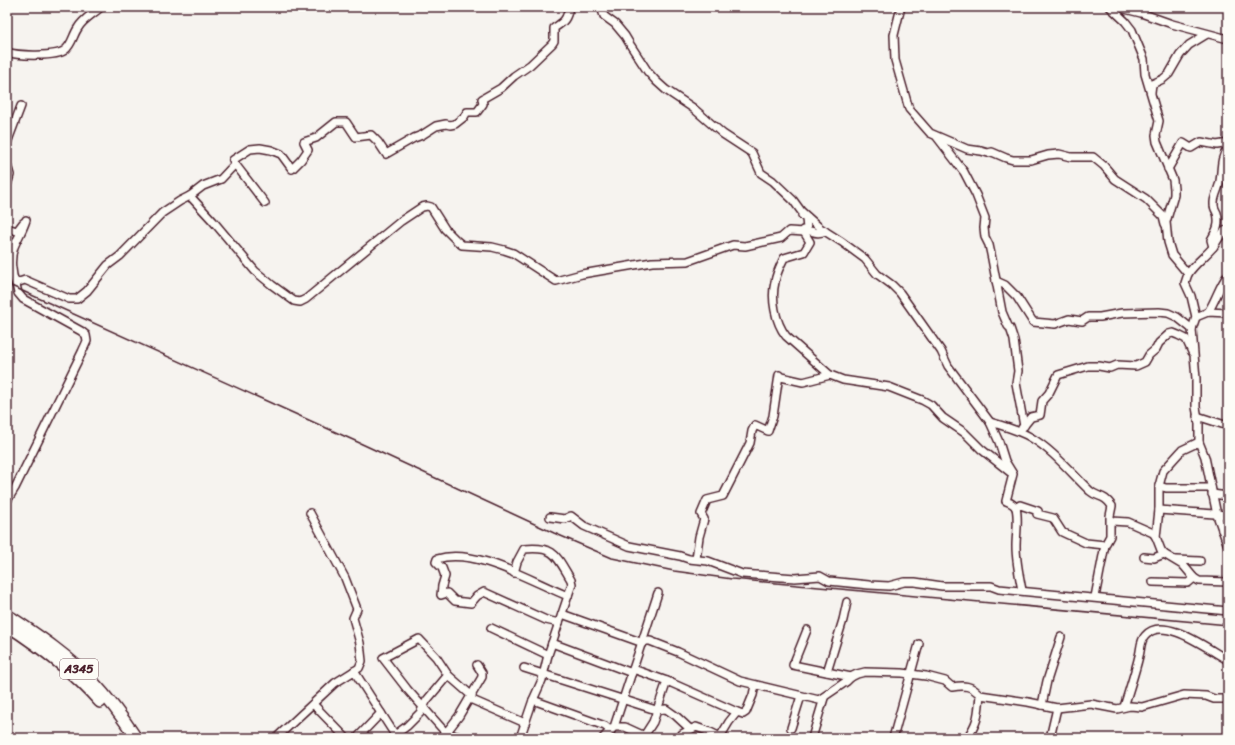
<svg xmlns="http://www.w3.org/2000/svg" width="1235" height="745" viewBox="0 0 1235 745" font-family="Sriracha,sans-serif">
	<rect width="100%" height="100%" fill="#f6f3ef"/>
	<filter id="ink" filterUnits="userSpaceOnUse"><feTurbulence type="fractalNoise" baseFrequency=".025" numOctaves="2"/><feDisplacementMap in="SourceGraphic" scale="8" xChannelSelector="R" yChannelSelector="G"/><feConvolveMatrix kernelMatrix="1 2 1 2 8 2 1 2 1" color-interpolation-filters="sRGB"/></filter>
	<g filter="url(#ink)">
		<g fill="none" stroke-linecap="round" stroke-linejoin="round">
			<g stroke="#4a1f2b" stroke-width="10">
				<g id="minor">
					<path d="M601,7L604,16L615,24L625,36L631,46L648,72L656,81L666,90L693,108L723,134L752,153L761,173L773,181L793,200L801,211L820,228L842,242L865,259L877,274L892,285L900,293L941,351L948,366L990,422L999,442L1005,461L1013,474L1006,501C1009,502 1014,504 1016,508C1019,520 1016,534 1016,546C1016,561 1019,575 1022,590"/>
					<polyline points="901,7 894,35 895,60 909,109 930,133 967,149 981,151 988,153 992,152 1006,158 1013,160 1031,160 1048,155 1059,154 1071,157 1093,157 1104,166 1115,179 1146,199 1163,216 1165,224"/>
					<polyline points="1110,7 1125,21 1132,30 1144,59 1145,74 1159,121 1156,135 1157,142 1173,180 1174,189 1174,195 1166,222 1168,242 1172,255 1188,274 1185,283 1191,296 1196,317 1192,329 1196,379 1196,407 1199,424 1199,442 1205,457 1217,515 1228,546"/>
					<polyline points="1117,7 1141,13 1172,24 1228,39"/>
					<path d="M7,52C17,56 57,57 65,50C72,45 73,35 78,28C83,19 93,14 101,7"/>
					<polyline points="1151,92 1152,84 1163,79 1169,74 1180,55 1189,45 1207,34"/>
					<polyline points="937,137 964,172 976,195 985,218 984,228 985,237 989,245 992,259 1002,312 1008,326 1010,328 1014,340 1018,371 1016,383 1024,426"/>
					<polyline points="7,143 21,106"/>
					<polyline points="235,164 265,203"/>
					<polyline points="7,165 10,175 7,185"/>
					<polyline points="1168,169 1183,143 1191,148 1201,142 1217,145 1228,143"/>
					<polyline points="190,196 213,221 255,271 272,285 294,301 300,302 306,299 401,221 422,207 427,206 431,207 445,229 457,241 462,245 492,247 504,250 513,253 556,281 582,274 652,262 688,261 733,245 745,246 781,238 789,231 804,232"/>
					<path d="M802,215L806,219L807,229L804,232L810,242L804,252L784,258C780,266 776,274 775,282C771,298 775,322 786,336L830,375"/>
					<polyline points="7,228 17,231 23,223"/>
					<path d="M803,230C811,229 816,236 825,231"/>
					<path d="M1213,247L1211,240C1217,230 1220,224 1217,213C1216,211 1214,208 1214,205C1213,197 1219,189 1220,181C1222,169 1220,158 1228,148"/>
					<path d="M1188,274C1195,263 1206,256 1214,246C1219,239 1220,233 1228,229"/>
					<polyline points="996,281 1005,285 1017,297 1033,322 1055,324 1069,319 1082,321 1088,317 1100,317 1122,313 1159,312 1168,313 1177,317 1192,329"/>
					<path d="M16,285C11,273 10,258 14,247C18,237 23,230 26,220"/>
					<path d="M1208,312C1216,300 1219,286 1228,275"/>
					<polyline points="1196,317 1208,312 1228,313"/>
					<polyline points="1197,416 1228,426"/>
					<path d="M990,422C1004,426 1018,430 1030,437C1053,450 1071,473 1090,491C1098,498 1104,494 1112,506L1110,516V536L1105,545L1086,543L1062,532L1053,518L1037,514L1038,511L1020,505L1016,508"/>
					<polyline points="1022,428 1031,417 1040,415 1042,401 1049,393 1058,375 1088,366 1099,366 1110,368 1117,365 1136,366 1145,362 1149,355 1156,349 1159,343 1169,334 1173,333 1178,335 1186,339 1192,352"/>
					<polyline points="1159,486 1166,488 1211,488"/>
					<polyline points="1212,494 1228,496"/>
					<path d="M7,501L15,488L82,352L87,341L86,335L81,331L23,299L18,293L16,285L19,282L25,280L69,299H77L87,291L108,265L120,256L162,213L180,201L190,196L203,186L221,179L235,164L233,160L250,149L260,148L271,150L281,154L292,169L301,160L308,150L304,142L316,138L336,122H346L356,137L371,135L378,142L386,154L414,138L422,135L436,126L446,124L450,125L455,124L464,117L467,112H477L483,104L482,99L501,88L514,76L530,65L552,44L554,41V28C564,22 567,19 569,7"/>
					<polyline points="1159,510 1228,515"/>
					<polyline points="550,517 565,519 571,516 584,526 629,546 680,556 689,559 708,561 742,574 795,578 820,576 829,581 869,585 889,586 904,582 915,582 942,586 991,586 999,589 1228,611"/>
					<polyline points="1111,521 1128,522 1153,533 1156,537 1161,550 1164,554 1184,566 1194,578 1199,581 1228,582"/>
					<polyline points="1222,530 1228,521"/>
					<polyline points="1156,537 1159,510 1159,486 1163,471 1182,450 1199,442"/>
					<polyline points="1144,557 1154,558 1164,554"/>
					<polyline points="696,559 699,537 704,519 701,514 707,500 723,496 750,443 752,431 755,425 768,431 773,416 779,375 781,377 803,382 830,375 843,380 889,387 922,400 931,405 943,418 965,433 981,449 1010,472"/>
					<polyline points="1176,560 1200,561"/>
					<path d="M514,573L517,562L524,549C555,546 556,555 571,580L572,584L548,655L542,680L533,700L520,738"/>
					<polyline points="1153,582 1188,583 1194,578"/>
					<polyline points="1095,597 1105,545"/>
					<path d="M562,614L643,643L646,641H650L678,652L740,681L819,700L847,681L851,677L857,674L865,672L902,673L926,676L945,681L952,687C964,685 971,685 980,695L1028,702L1057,708L1091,704L1117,709L1130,706L1142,707L1184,695L1206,696L1214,699H1228"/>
					<path d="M559,623L546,620L484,592L477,596L471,603L455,601L447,593L441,595L442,586L445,576L442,568L436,562L437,559C476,547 532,582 568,596"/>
					<polyline points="491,628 548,655"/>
					<polyline points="807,630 793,665 851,677"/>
					<polyline points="552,643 632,673"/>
					<polyline points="524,668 656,710 666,709 676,716 690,729"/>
					<polyline points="633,669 667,681 737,712"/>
					<polyline points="354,671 397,738"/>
					<polyline points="827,672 843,620 847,602"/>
					<polyline points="448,675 436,657 419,639 383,658 407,689 446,733 463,738"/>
					<polyline points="470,699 525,723"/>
					<polyline points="533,700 605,726 611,731"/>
					<polyline points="313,704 346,738"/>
					<polyline points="1042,705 1047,681 1061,637"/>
					<path d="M1124,707C1129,690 1135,673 1139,656C1141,650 1140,641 1145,636C1163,614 1209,650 1228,660"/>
					<polyline points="614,727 625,727 649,738"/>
					<polyline points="791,728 801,696"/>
					<polyline points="395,735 407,726 420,713 427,700 448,675 472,696"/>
					<polyline points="644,736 653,722 667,681"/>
					<polyline points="720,737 729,722 737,712 743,714 746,712 753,695 755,685"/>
					<polyline points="276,738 335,683 359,668 362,661 360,643 353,618 357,609 345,578 310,513"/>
					<polyline points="357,738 381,713"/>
					<polyline points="442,738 459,716 482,677 482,673 477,665"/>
					<polyline points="603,738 614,727 658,593"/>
					<polyline points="681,738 682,734 696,727 710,732 722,738"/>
					<polyline points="812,738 824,698"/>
					<polyline points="893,738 919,644"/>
					<path d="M967,738C979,721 978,714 980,695"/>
					<polyline points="1050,738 1057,708"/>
				</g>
			</g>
			<g stroke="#4a1f2b" stroke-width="14">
				<g id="highway">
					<path d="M7,615C37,635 68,655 93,682C109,699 123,718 136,738"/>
					<path d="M7,625C41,647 73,671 100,702"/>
				</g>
			</g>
			<use href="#minor" stroke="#fdfcf7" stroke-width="7"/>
			<use href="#highway" stroke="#fdfcf7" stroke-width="11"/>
			<polyline stroke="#4a1f2b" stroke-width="1.5" points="7,284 362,444 554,533 612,558 674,571 732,579 1228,625"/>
		</g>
	</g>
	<g text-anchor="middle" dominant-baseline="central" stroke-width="4" stroke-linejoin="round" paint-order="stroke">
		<rect fill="#fdfcf7" stroke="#806168" stroke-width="1" x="60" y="659" width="38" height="20" rx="3"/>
		<g font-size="12" font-weight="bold" fill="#4a1f2b">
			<text x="79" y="669">A345</text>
		</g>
	</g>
	<rect width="1235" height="745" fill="none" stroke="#fdfcf7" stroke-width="24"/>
	<rect x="12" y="12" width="1211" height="721" fill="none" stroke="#4a1f2b" stroke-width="1.5" filter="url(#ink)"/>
</svg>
